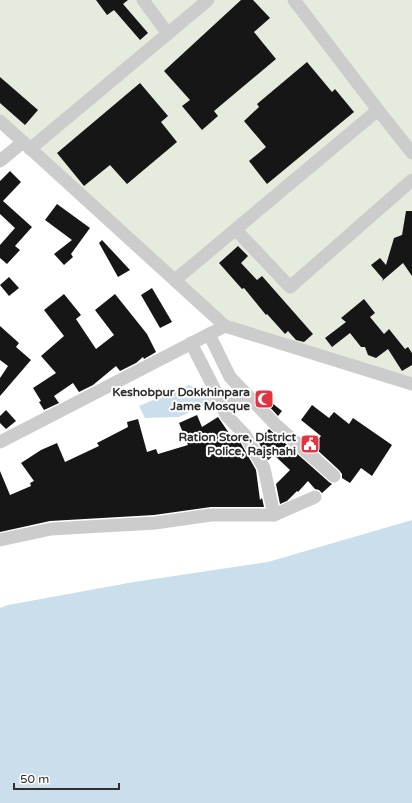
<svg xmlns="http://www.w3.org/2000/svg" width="412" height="803" viewBox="0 0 412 803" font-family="'Varela Round',sans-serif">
	<rect width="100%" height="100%" fill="#fff"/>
	<polygon fill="#e5ecdd" points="0,0 412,0 412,378 226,322 0,118"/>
	<g fill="#cadeeb">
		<polygon points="189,385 208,393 217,400 224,418 213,408 207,404 179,417 145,418 139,406"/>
		<polygon points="412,520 412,803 0,803 0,608 8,605 134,582 268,562"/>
	</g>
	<g fill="#161616">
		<polygon points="96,0 128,0 123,4 148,33 140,40 114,10 107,15"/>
		<polygon points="241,0 253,0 270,18 254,32 276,59 214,111 218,116 202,130 182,106 190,100 164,71"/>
		<polygon points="307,62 332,92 335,89 354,112 267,184 249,161 266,147 244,121 259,107 257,104"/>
		<polygon points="0,77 38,110 25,125 0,103"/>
		<polygon points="140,83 168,116 161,122 177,142 127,184 110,165 84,186 57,153"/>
		<polygon points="10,171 21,182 3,201 32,227 15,246 20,250 7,264 0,258 0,245 15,228 0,214 0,181"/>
		<polygon points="57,204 90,228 71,254 73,257 64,265 54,254 72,240 45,220"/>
		<polygon points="406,211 412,211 412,276 403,263 382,281 383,279 371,265 380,258 386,265 394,238 402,235"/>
		<polygon points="102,240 130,270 118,277 99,243"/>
		<polygon points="238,246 248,256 241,263 257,280 262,276 313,334 304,342 296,340 288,331 285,334 267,314 266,315 244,288 242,289 219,263"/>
		<polygon points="9,277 19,288 9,296 0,285"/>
		<polygon points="152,288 172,322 160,328 141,295"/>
		<polygon points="64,294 81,315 76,319 96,349 114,335 95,310 115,294 147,334 156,352 144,359 143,357 136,363 120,371 116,366 93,385 79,392 73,383 54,396 59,403 44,410 39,402 41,401 33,388 56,373 41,356 64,336 44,310"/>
		<polygon points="364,299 375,313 370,317 384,334 389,329 405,349 408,347 412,353 412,365 402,371 388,349 376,358 368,355 365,347 361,347 350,333 332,347 325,338 346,322 341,318"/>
		<polygon points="0,326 19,343 16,347 31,360 0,396 0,378 8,366 0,360"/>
		<polygon points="267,399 282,411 278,416 265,402"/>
		<polygon points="312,405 329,418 334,412 349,424 353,418 392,445 372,476 361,468 350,483 342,478 342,474 339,470 313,446 321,436 301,420"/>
		<polygon points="6,410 16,421 6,429 0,423 0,416"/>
		<polygon points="197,415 202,427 218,417 231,436 233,434 239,440 256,470 260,500 262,498 264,507 211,507 154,515 50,521 0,532 0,471 10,495 31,486 30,483 34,481 21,463 41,450 57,443 65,462 99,446 97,443 128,427 127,422 138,419 147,452 156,449 158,454 188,445 179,423"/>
		<polygon points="269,429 329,482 332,484 322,493 319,490 315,489 308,481 298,492 297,491 287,501 280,504 276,484 290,470 274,455 268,460 258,441"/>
	</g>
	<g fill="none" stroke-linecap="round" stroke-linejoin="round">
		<g stroke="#ccc" stroke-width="13">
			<polyline points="143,0 168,34"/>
			<polyline points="294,0 378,110"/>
			<polyline points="0,121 225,326 412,384"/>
			<polyline points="30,149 208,0"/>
			<polyline points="0,161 23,142"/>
			<polyline points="236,230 290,287 412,180"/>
			<polyline points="175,280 378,110 412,153"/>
			<polyline points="209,334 230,377 276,425 334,476"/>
			<polyline points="191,343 215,390 226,415 245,435 264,468 274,515"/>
			<polyline points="223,408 244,393"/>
			<polyline points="0,442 225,326"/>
			<polyline points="0,540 51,529 155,523 211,515 274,515 315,497"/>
		</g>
	</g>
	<defs>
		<g id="mosque-square" transform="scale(1)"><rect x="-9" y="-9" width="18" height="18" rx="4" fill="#e13641" stroke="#fff"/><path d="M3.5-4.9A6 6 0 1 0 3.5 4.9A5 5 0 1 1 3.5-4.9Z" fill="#fff"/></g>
		<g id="civic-square" transform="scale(1)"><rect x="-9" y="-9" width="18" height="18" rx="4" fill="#e13641" stroke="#fff"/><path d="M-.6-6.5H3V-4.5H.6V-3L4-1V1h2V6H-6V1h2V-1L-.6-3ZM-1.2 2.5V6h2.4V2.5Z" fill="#fff"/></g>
	</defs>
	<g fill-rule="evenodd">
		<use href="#mosque-square" x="264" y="399"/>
		<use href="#civic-square" x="310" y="444"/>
	</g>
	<g text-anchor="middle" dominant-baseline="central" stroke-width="4" stroke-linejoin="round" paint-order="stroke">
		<g font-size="12" font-weight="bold" fill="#2f2f2f" stroke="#fff" text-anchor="end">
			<text x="250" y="392">Keshobpur Dokkhinpara<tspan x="250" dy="14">Jame Mosque</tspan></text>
			<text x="296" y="437">Ration Store, District<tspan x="296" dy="14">Police, Rajshahi</tspan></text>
		</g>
	</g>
	<path d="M14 783v6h105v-6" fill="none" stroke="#2f2f2f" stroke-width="2"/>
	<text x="20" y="783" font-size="12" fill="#2f2f2f" stroke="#ffffff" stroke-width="3" paint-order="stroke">50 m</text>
</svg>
